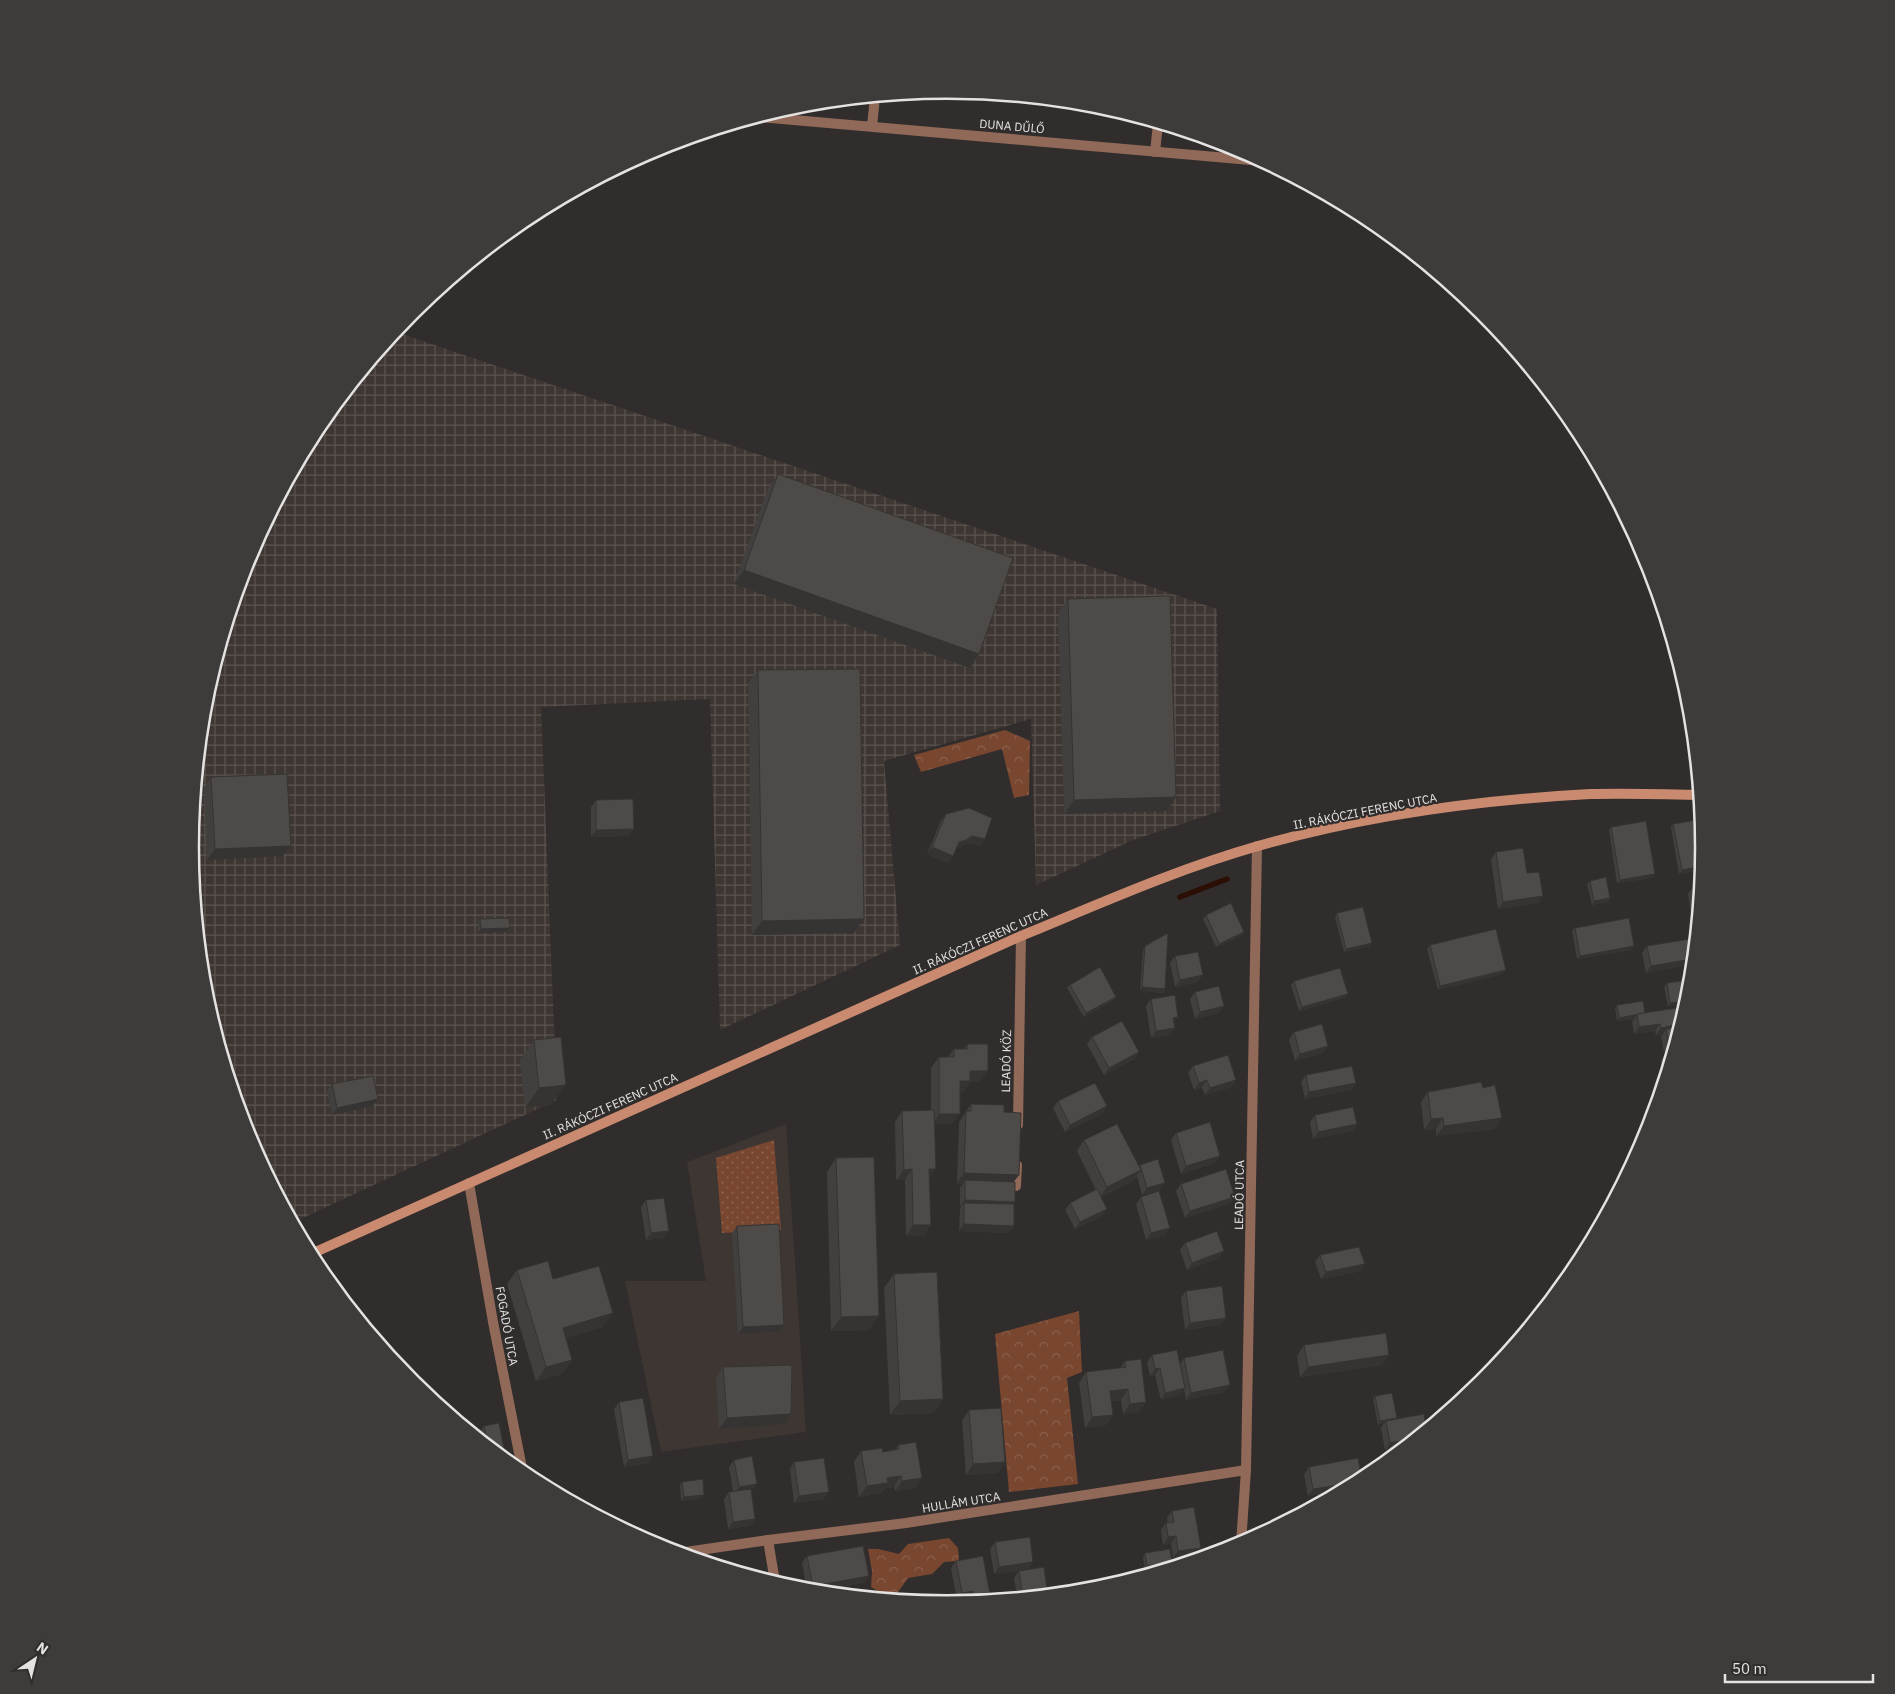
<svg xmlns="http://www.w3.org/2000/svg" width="1895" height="1694" viewBox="0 0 1895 1694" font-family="'IBM Plex Sans',sans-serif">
	<defs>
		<pattern id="industrial-grid" width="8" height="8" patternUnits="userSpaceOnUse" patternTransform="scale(1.25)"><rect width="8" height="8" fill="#3e3632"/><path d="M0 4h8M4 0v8" fill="none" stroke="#5a534f"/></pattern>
		<pattern id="green-dots" width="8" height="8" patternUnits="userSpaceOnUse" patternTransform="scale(1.25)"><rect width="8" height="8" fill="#79462f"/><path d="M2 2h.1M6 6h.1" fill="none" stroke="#8c614d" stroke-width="1.8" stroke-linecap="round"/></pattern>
		<pattern id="forest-crowns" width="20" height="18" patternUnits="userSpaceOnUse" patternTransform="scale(1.25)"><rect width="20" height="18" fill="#79462f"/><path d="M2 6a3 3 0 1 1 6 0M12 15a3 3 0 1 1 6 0" fill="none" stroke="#8c614d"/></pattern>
	</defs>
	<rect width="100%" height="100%" fill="#302d2c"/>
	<polygon fill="#3e3632" points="786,1124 806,1432 661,1452 625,1281 706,1281 687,1162"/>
	<polygon fill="url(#industrial-grid)" points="396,332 1217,609 1220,811 1133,840 1036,885 1031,719 884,761 900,945 720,1030 710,699 541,707 557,1100 294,1222 248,1136 205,994 191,847 205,699 248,557 318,426"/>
	<polygon fill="url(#green-dots)" points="774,1140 781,1230 722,1233 716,1158"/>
	<g fill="url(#forest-crowns)">
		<polygon points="1005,730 1030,741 1029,795 1014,798 1002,749 921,772 914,755"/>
		<polygon points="1079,1311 1082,1372 1067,1378 1078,1484 1009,1492 995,1334"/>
		<polygon points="949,1538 958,1548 959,1561 944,1562 932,1574 908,1578 898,1592 886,1596 871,1587 872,1571 868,1549 878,1549 899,1554 908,1544"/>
	</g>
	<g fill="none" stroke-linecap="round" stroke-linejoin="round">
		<polyline stroke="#2b0f04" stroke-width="5.5" points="1180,897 1227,879"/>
		<g stroke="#916958" stroke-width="10">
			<polyline points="760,117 1262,161"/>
			<polyline points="872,126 875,97"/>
			<polyline points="1155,152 1158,124"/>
			<polyline points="1018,1125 1021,936"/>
			<polyline points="469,1183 493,1322 523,1473"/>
			<polyline points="1016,1186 1017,1165"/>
			<polyline points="768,1540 775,1582"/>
			<polyline points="1241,1544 1246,1470 1257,846"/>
			<polyline points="679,1553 768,1540 906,1523 1246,1470"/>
		</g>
		<path stroke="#c98a6f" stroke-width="10" d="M311,1254L1021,936C1099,904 1177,869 1258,846C1366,815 1478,800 1590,794C1626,793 1663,794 1699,795"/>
	</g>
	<g fill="#42403e">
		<polygon points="778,474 970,668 734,584 768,488"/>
		<polygon points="1068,599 1176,797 1167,811 1064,814 1058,613"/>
		<polygon points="758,670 854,933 752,935 748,684"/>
		<polygon points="211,777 291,846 283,856 207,860 204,788"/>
		<polygon points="596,800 629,836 591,837 591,807"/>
		<polygon points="946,814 985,839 980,846 967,843 961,847 956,848 948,863 927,854 941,821"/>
		<polygon points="1673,824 1704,847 1702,870 1679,874 1671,827"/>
		<polygon points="1611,827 1655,874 1652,878 1617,883 1609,830"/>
		<polygon points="1496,852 1527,873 1543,896 1538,903 1498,909 1491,859"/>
		<polygon points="1590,881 1610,898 1608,902 1592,905 1587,884"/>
		<polygon points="1701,886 1697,923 1692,924 1688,894 1693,887"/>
		<polygon points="1337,913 1370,946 1344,952 1335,917"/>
		<polygon points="1206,915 1242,936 1216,947 1203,919"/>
		<polygon points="480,919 510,928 507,932 478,933 478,922"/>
		<polygon points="1575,928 1632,950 1577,959 1572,931"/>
		<polygon points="1696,938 1646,973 1642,953 1647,946"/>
		<polygon points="1430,945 1503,974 1438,990 1427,949"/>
		<polygon points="1145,946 1165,989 1163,993 1140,991 1143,950"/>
		<polygon points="1175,956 1198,982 1175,987 1170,963"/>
		<polygon points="1684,975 1690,995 1687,1003 1668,1006 1664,987 1667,983 1680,981"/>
		<polygon points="1294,981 1346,997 1299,1011 1291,985"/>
		<polygon points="1070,985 1116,997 1114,1000 1084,1017 1067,988"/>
		<polygon points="1195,992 1224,1006 1219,1013 1195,1019 1190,999"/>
		<polygon points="1151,999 1174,1023 1175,1028 1170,1035 1151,1038 1146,1006"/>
		<polygon points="1617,1005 1645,1013 1684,1007 1673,1051 1664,1052 1661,1036 1663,1034 1656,1035 1655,1031 1634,1034 1632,1021 1634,1019 1617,1021 1615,1008"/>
		<polygon points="1294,1032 1323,1053 1295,1061 1289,1040"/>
		<polygon points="1092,1037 1139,1052 1134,1059 1104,1075 1087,1044"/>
		<polygon points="534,1040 551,1105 525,1108 520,1060"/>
		<polygon points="967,1044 980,1082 970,1082 963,1092 960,1092 952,1124 935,1124 924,1236 906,1236 905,1180 896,1180 895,1122 902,1111 931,1110 931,1068 939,1057 948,1057 954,1049 964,1049"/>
		<polygon points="1672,1052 1664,1080 1661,1060 1666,1053"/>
		<polygon points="1193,1066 1232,1087 1205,1095 1202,1088 1194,1090 1188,1073"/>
		<polygon points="1306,1075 1356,1083 1351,1090 1305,1099 1301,1082"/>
		<polygon points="332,1084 373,1106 332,1115 327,1091"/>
		<polygon points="1428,1092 1495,1129 1436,1136 1436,1129 1424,1130 1421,1102"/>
		<polygon points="1058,1101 1107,1106 1102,1114 1065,1132 1053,1108"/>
		<polygon points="971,1104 1004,1112 1019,1175 1014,1181 1013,1204 1014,1226 1009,1233 959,1231 960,1210 961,1207 960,1207 960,1187 963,1184 957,1183 959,1122"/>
		<polygon points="1315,1115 1357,1124 1352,1131 1313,1139 1310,1122"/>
		<polygon points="1642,1126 1647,1137 1640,1150 1637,1133"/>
		<polygon points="1176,1133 1215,1163 1181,1174 1171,1140"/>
		<polygon points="1084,1140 1139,1167 1140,1165 1160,1190 1142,1195 1137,1176 1133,1181 1101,1197 1102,1216 1075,1229 1065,1210 1070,1203 1096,1190 1077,1151"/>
		<polygon points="836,1158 869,1330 831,1331 827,1172"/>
		<polygon points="1181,1184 1230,1204 1185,1218 1176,1191"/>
		<polygon points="1141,1197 1165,1235 1146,1240 1136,1204"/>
		<polygon points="646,1200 664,1238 646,1240 641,1207"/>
		<polygon points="737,1226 779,1332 738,1334 732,1233"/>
		<polygon points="1185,1243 1219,1258 1187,1270 1180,1250"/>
		<polygon points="1320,1255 1361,1271 1321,1279 1315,1262"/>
		<polygon points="517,1270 553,1279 603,1327 566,1338 572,1360 562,1374 536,1381 507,1284"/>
		<polygon points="894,1274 934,1413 890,1415 884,1288"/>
		<polygon points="1186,1291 1221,1325 1185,1330 1181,1298"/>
		<polygon points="1304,1345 1389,1355 1382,1365 1300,1377 1297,1356"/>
		<polygon points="1152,1355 1180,1364 1184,1358 1225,1392 1186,1400 1184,1389 1180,1395 1161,1400 1155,1375 1150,1376 1147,1362"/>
		<polygon points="1125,1361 1146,1402 1139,1412 1123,1414 1121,1400 1111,1401 1113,1415 1106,1425 1085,1428 1079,1383 1086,1372 1120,1368"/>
		<polygon points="723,1367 784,1424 719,1429 716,1377"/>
		<polygon points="1375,1396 1396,1419 1426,1428 1414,1439 1411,1440 1405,1446 1385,1450 1381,1428 1384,1423 1378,1425 1373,1399"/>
		<polygon points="619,1402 648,1463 624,1467 614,1409"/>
		<polygon points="969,1410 998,1473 966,1475 962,1421"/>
		<polygon points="484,1426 506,1459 481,1438 479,1433"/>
		<polygon points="898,1445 915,1488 895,1491 894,1487 885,1488 881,1493 859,1497 854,1462 861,1451 883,1452 895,1450"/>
		<polygon points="1358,1458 1308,1496 1304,1474 1309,1467"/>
		<polygon points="734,1460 752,1491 751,1491 755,1519 750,1526 728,1529 724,1499 729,1492 733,1491 729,1467"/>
		<polygon points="794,1462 824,1499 794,1503 790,1469"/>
		<polygon points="682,1482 704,1495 702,1498 681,1501 680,1485"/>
		<polygon points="1172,1511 1201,1548 1196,1555 1173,1558 1171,1543 1163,1545 1161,1530 1166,1523 1168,1523 1167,1518"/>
		<polygon points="995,1542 1029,1569 994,1574 990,1549"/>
		<polygon points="1145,1553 1172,1562 1169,1566 1145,1570 1143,1557"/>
		<polygon points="807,1556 864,1583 818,1591 807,1590 802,1563"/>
		<polygon points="956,1561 991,1600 969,1602 968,1598 957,1600 951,1568"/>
		<polygon points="1019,1571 1043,1594 1048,1594 1017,1597 1014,1578"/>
	</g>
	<g fill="#363432">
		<polygon points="744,570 979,654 970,668 734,584"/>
		<polygon points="1176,797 1167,811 1064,814 1074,800"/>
		<polygon points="634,829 629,836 591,837 596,830"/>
		<polygon points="972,836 985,839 980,846 967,843 961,847 955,849 959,842"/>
		<polygon points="291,846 283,856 207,860 215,849"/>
		<polygon points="932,847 953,856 948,863 927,854"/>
		<polygon points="1703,866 1702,870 1679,874 1682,870"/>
		<polygon points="1655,874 1652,878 1617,883 1620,880"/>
		<polygon points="1543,896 1538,903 1498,909 1503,902"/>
		<polygon points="1610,898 1608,902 1592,905 1594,901"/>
		<polygon points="1697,916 1697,923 1692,924"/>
		<polygon points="864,919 854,933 752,935 762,921"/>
		<polygon points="510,928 507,932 478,933 481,929"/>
		<polygon points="1244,932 1242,936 1216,947 1219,944"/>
		<polygon points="1372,943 1370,946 1344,952 1346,949"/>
		<polygon points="1634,946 1632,950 1577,959 1580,956"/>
		<polygon points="1693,959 1693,965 1646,973 1651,966"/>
		<polygon points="1506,970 1503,974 1438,990 1440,986"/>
		<polygon points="1203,975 1198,982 1175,987 1180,980"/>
		<polygon points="1142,987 1165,989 1163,993 1140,991"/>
		<polygon points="1348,994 1346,997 1299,1011 1302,1007"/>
		<polygon points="1116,997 1114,1000 1084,1017 1086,1013"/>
		<polygon points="1687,997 1689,997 1687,1003 1668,1006 1670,1003 1685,1001"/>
		<polygon points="1224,1006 1219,1013 1195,1019 1200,1012"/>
		<polygon points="1637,1015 1634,1019 1617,1021 1619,1018"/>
		<polygon points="1178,1017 1173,1024 1173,1018"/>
		<polygon points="1682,1020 1680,1027 1666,1029 1663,1034 1656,1035 1661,1028 1674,1022"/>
		<polygon points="1660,1024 1655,1031 1634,1034 1639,1027"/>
		<polygon points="1175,1028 1170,1035 1151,1038 1156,1031"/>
		<polygon points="1675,1044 1673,1051 1664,1052 1669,1045"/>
		<polygon points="1328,1046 1323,1053 1295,1061 1300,1054"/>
		<polygon points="1139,1052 1134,1059 1104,1075 1109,1068"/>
		<polygon points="970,1071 988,1071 980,1082 970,1082 963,1092 952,1092 960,1081"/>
		<polygon points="1207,1080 1202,1088 1194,1090 1199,1083"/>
		<polygon points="1236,1080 1232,1087 1205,1095 1210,1088"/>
		<polygon points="1356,1083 1351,1090 1305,1099 1309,1092"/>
		<polygon points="566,1085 551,1105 525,1108 539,1088"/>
		<polygon points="378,1099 373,1106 332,1115 337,1108"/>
		<polygon points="1107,1106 1102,1114 1065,1132 1070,1125"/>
		<polygon points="939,1114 960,1114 952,1124 932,1124"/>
		<polygon points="1443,1118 1436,1129 1424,1130 1431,1119"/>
		<polygon points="1502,1118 1495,1129 1436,1136 1444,1126"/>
		<polygon points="1357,1124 1352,1131 1313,1139 1318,1132"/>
		<polygon points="1220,1156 1215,1163 1181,1174 1186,1166"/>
		<polygon points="912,1169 905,1180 896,1180 904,1170"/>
		<polygon points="929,1169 936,1169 928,1179"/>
		<polygon points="1141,1170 1133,1181 1100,1197 1107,1187"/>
		<polygon points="964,1173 1019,1175 1011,1185 965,1180 963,1184 957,1183"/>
		<polygon points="1165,1183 1160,1190 1142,1195 1147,1188"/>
		<polygon points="1235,1197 1230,1204 1185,1218 1190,1211"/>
		<polygon points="965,1200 1015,1202 1010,1209 964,1203 961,1207 960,1207"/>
		<polygon points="1107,1209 1102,1216 1075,1229 1080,1222"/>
		<polygon points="964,1224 1014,1226 1009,1233 959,1231"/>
		<polygon points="913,1225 931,1225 924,1236 906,1236"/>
		<polygon points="1170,1228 1165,1235 1146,1240 1151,1233"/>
		<polygon points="669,1231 664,1238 646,1240 651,1233"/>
		<polygon points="1224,1251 1219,1258 1187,1270 1192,1263"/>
		<polygon points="1365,1264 1361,1271 1321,1279 1326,1272"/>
		<polygon points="613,1313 603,1327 553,1342 563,1328"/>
		<polygon points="879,1316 869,1330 831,1331 841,1317"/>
		<polygon points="1226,1318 1221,1325 1185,1330 1190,1323"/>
		<polygon points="784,1325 779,1332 738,1334 743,1327"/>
		<polygon points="1389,1355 1382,1365 1300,1377 1308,1367"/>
		<polygon points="572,1360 562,1374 536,1381 546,1367"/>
		<polygon points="1160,1368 1155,1375 1150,1376 1155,1369"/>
		<polygon points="1230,1385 1225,1392 1186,1400 1191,1393"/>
		<polygon points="1185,1388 1180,1395 1161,1400 1165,1393"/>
		<polygon points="1128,1389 1121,1400 1103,1402 1110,1391"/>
		<polygon points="943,1399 934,1413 890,1415 900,1401"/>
		<polygon points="1146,1402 1139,1412 1123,1414 1130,1404"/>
		<polygon points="791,1414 784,1424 719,1429 727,1418"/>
		<polygon points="1113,1415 1106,1425 1085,1428 1092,1417"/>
		<polygon points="1397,1418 1394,1422 1386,1421 1384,1423 1378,1425 1380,1421"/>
		<polygon points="1423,1431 1414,1439 1411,1440 1405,1446 1385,1450 1390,1443 1410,1433"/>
		<polygon points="653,1456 648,1463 624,1467 628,1460"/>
		<polygon points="1005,1462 998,1473 966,1475 973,1464"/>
		<polygon points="901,1476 894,1487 885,1488 881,1493 859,1497 867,1486 887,1478"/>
		<polygon points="922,1478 915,1488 895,1491 902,1481"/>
		<polygon points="1359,1482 1342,1491 1308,1496 1313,1489"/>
		<polygon points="757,1484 752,1491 734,1494 739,1487"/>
		<polygon points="829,1492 824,1499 794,1503 799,1496"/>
		<polygon points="704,1495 702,1498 681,1501 684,1497"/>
		<polygon points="755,1519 750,1526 728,1529 733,1522"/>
		<polygon points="1176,1536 1171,1543 1163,1545 1168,1537"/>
		<polygon points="1201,1548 1196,1555 1173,1558 1178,1551"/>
		<polygon points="1033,1562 1029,1569 994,1574 999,1567"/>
		<polygon points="1172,1562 1169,1566 1145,1570 1147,1566"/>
		<polygon points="869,1576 864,1583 818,1591 810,1590 813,1586"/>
		<polygon points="1047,1589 1043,1595 1019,1597 1022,1592"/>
		<polygon points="973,1591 968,1598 957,1600 962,1593"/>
	</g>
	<g fill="#4d4a48" stroke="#363432">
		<polygon points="778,474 1013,558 979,654 744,570"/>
		<polygon points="1170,596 1176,797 1074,800 1068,599"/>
		<polygon points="860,669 864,919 762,921 758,670"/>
		<polygon points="287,774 291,846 215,849 211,777"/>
		<polygon points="633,799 634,829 596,830 596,800"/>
		<polygon points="969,808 992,818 985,839 972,836 966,840 959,842 953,856 932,847 946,814"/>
		<polygon points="1702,819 1704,847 1703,866 1682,870 1673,824"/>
		<polygon points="1646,821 1655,874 1620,880 1611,827"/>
		<polygon points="1523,848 1527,873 1539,872 1543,896 1503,902 1496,852"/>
		<polygon points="1606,877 1610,898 1594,901 1590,881"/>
		<polygon points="1701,886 1698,916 1697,916 1693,887"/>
		<polygon points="1231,903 1244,932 1219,944 1206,915"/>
		<polygon points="1363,907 1372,943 1346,949 1337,913"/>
		<polygon points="509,918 510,928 481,929 480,919"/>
		<polygon points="1629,918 1634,946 1580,956 1575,928"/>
		<polygon points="1496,929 1506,970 1440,986 1430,945"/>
		<polygon points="1168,933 1165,989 1142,987 1145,946"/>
		<polygon points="1696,938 1693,959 1651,966 1647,946"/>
		<polygon points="1198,952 1203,975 1180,980 1175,956"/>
		<polygon points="1100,967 1116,997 1086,1013 1070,985"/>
		<polygon points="1340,968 1348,994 1302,1007 1294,981"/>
		<polygon points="1692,974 1690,995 1689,997 1687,997 1684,975"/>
		<polygon points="1682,981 1685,1001 1670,1003 1667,983"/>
		<polygon points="1219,986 1224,1006 1200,1012 1195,992"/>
		<polygon points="1175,995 1178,1017 1173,1018 1175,1028 1156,1031 1151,999"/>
		<polygon points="1643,1001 1645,1013 1619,1018 1617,1005"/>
		<polygon points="1684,1007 1685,1012 1682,1020 1674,1022 1675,1025 1661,1028 1660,1024 1639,1027 1637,1014"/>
		<polygon points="1122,1021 1139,1052 1109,1068 1092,1037"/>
		<polygon points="1322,1024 1328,1046 1300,1054 1294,1032"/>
		<polygon points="1680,1027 1675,1044 1669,1045 1666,1029"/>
		<polygon points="561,1037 566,1085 539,1088 534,1040"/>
		<polygon points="967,1044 988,1044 988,1071 970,1071 970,1081 960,1081 960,1114 939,1114 939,1057 954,1057 954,1049 968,1049"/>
		<polygon points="1672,1052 1668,1067 1666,1053"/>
		<polygon points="1228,1055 1236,1080 1210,1088 1207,1080 1199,1083 1193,1066"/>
		<polygon points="1352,1066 1356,1083 1309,1092 1306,1075"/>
		<polygon points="373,1076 378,1099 337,1108 332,1084"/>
		<polygon points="1481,1082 1483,1088 1495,1085 1502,1118 1444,1126 1443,1118 1431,1119 1428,1092"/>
		<polygon points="1095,1083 1107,1106 1070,1125 1058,1101"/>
		<polygon points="971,1104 1004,1105 1004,1112 1021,1113 1019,1175 964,1173 966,1111 971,1111"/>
		<polygon points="1353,1107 1357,1124 1318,1132 1315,1115"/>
		<polygon points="934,1110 936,1169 929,1169 931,1225 913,1225 912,1169 904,1170 902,1111"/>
		<polygon points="1210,1122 1220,1156 1186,1166 1176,1133"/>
		<polygon points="1117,1124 1141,1170 1107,1187 1084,1140"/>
		<polygon points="1651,1124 1647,1137 1644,1141 1642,1126"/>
		<polygon points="874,1157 879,1316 841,1317 836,1158"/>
		<polygon points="1158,1159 1165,1183 1147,1188 1140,1165"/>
		<polygon points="1226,1169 1235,1197 1190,1211 1181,1184"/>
		<polygon points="965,1180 1015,1182 1015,1202 965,1200"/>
		<polygon points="1097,1189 1107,1209 1080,1222 1070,1203"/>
		<polygon points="1159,1191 1170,1228 1151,1233 1141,1197"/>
		<polygon points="664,1198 669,1231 651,1233 646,1200"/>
		<polygon points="964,1203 1014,1204 1014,1226 964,1224"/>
		<polygon points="779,1224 784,1325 743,1327 737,1226"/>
		<polygon points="1217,1231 1224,1251 1192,1263 1185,1243"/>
		<polygon points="1359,1247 1365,1264 1326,1272 1320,1255"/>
		<polygon points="548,1261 553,1279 599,1266 613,1313 563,1328 572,1360 546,1367 517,1270"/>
		<polygon points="937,1272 943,1399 900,1401 894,1274"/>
		<polygon points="1222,1286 1226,1318 1190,1323 1186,1291"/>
		<polygon points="1386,1333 1389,1355 1308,1367 1304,1345"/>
		<polygon points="1177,1350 1185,1388 1165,1393 1160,1368 1155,1369 1152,1355"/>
		<polygon points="1223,1350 1230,1385 1191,1393 1184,1358"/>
		<polygon points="1141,1359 1146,1402 1130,1404 1128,1389 1110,1391 1113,1415 1092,1417 1086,1372 1126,1367 1125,1361"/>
		<polygon points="792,1365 791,1414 727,1418 723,1367"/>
		<polygon points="1392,1393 1397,1418 1380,1421 1375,1396"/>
		<polygon points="643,1398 653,1456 628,1460 619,1402"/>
		<polygon points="1001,1408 1005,1462 973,1464 969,1410"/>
		<polygon points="1424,1414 1426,1428 1423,1431 1410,1433 1411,1439 1390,1443 1386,1421"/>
		<polygon points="499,1423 506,1459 488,1444 484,1426"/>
		<polygon points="916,1442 922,1478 902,1481 901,1476 887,1478 888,1483 867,1486 861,1451 882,1448 883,1452 899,1449 898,1445"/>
		<polygon points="752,1456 757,1484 739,1487 734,1460"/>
		<polygon points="824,1458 829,1492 799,1496 794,1462"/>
		<polygon points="1358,1458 1362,1480 1359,1482 1313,1489 1309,1467"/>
		<polygon points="703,1479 704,1495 684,1497 682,1482"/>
		<polygon points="751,1489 755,1519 733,1522 729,1492"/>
		<polygon points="1194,1507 1201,1548 1178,1551 1176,1536 1168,1537 1166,1523 1174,1522 1172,1511"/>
		<polygon points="1030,1537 1033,1562 999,1567 995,1542"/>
		<polygon points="863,1546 869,1576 813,1586 807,1556"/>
		<polygon points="1170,1549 1172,1562 1147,1566 1145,1553"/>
		<polygon points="983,1556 991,1600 975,1601 973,1591 962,1593 956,1561"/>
		<polygon points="738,1565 739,1571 727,1567"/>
		<polygon points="1044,1567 1047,1589 1022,1592 1019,1571"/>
	</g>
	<g text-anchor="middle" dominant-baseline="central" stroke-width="4.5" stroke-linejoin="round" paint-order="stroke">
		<g font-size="12" fill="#e5e3e2" stroke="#302d2c">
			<text transform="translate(1012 126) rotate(5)">DUNA DŰLŐ</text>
			<text transform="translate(1365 811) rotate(-11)">II. RÁKÓCZI FERENC UTCA</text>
			<text transform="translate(980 941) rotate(-24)">II. RÁKÓCZI FERENC UTCA</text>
			<text transform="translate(1006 1061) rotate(-89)">LEADÓ KÖZ</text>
			<text transform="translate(610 1106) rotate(-24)">II. RÁKÓCZI FERENC UTCA</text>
			<text transform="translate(1239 1195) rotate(-89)">LEADÓ UTCA</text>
			<text transform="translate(507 1326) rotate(80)">FOGADÓ UTCA</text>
			<text transform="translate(961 1502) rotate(-9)">HULLÁM UTCA</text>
		</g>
	</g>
	<path d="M0 0H1895V1694H0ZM199 847a748 748 0 1 1 1496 0a748 748 0 1 1-1496 0Z" fill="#3e3c3b" fill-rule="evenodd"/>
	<path fill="none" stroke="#e5e3e2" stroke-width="2.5" d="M199 847a748 748 0 1 1 1496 0a748 748 0 1 1-1496 0Z"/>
	<g transform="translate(35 1659) rotate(35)" stroke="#302d2c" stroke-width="4" paint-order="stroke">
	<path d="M0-4L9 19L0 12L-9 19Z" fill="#e5e3e2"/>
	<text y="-8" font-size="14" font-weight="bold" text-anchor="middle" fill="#e5e3e2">N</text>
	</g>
	<path d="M1725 1674v8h148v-8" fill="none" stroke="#e5e3e2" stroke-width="2.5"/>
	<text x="1732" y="1674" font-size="15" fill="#e5e3e2" stroke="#302d2c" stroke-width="4" paint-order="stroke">50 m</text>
</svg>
